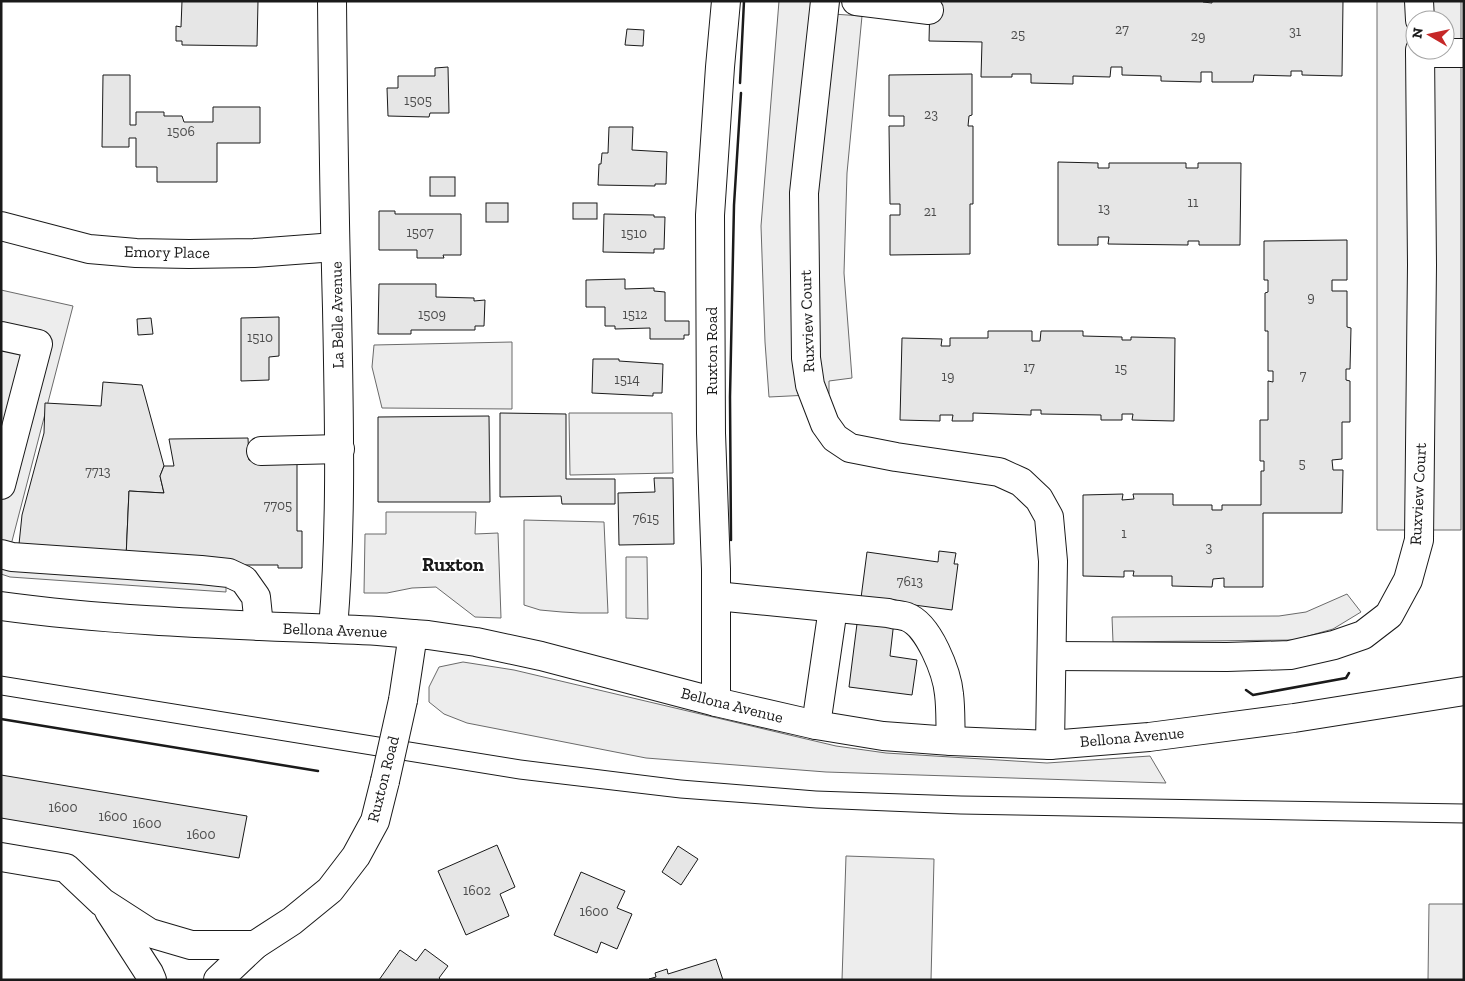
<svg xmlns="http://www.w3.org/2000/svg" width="1465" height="981" viewBox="0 0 1465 981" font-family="'Zilla Slab',serif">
	<rect width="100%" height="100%" fill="#fff"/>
	<g fill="#ededed" stroke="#6a6a6a" fill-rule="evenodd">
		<polygon points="779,1 819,1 818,13 862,16 847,173 844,273 852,378 829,381 829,394 769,397 765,342 761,226"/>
		<path d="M1377,1H1461V530H1377ZM1415,20H1445V50H1415Z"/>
		<polygon points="1,290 73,306 11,545 226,568 226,592 10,577 1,574"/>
		<polygon points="512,342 512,409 382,408 372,367 374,345"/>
		<polygon points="569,413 672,413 673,473 570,475"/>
		<polygon points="386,512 476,512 475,534 498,533 501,618 475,617 436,587 412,588 387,593 364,593 365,534 386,534"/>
		<polygon points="524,520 604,522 608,613 580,613 562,612 540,610 524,605"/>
		<polygon points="626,557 647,557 648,619 626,618"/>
		<polygon points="1347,594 1361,612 1333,629 1294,640 1113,642 1112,617 1279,616 1306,612"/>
		<polygon points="463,662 514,670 836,746 886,753 1047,763 1150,756 1166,783 826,772 646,758 467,723 444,714 429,702 429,687 439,667"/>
		<polygon points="846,856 934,859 931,980 842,980"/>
		<polygon points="1429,904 1464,904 1464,980 1428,980"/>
	</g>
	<g fill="#e6e6e6" stroke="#1a1a1a">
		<polygon points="182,1 258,1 257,46 182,45 182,41 176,41 176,26 181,27"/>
		<polygon points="930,1 1203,1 1203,2 1212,3 1212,1 1343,1 1342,76 1302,75 1302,71 1291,71 1291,76 1254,75 1253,82 1212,82 1212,72 1201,72 1201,82 1161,81 1161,76 1122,75 1122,67 1111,67 1110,77 1073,76 1073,84 1031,83 1031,74 1012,74 1012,77 981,77 982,42 929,41"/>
		<polygon points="627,29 644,30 643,46 625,45"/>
		<polygon points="448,67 449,113 430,113 429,117 388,116 387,88 398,88 398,76 435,76 435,68"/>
		<polygon points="972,74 972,115 969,116 968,126 973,126 973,204 970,204 970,254 890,255 890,215 900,215 900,204 890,204 889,126 904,126 904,116 889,116 889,75"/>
		<polygon points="103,75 130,75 130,125 136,125 136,112 164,112 164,116 182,116 184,122 213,122 213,107 260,107 260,143 217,143 217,182 157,182 157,167 136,167 136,138 129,138 129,147 102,147"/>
		<polygon points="609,127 633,127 632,150 667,152 666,184 655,184 655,186 598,185 599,164 601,164 602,153 608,153"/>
		<polygon points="1058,162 1098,163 1098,168 1109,168 1109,163 1186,163 1186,168 1198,168 1198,163 1241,163 1240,245 1199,245 1199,241 1188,241 1188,245 1108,244 1109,237 1098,237 1098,245 1058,245"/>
		<rect x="430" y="177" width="25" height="19"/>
		<rect x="486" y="203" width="22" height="19"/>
		<rect x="573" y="203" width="24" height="16"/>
		<polygon points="379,211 395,211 395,214 461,214 461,255 443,255 444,258 417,258 417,250 379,250"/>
		<polygon points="604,214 654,215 654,217 665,217 664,249 654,249 654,253 603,252"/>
		<polygon points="1347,240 1347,280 1332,280 1332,291 1347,291 1347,327 1351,328 1350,369 1346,369 1346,380 1350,381 1350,422 1342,422 1342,459 1332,460 1333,470 1343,470 1342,513 1263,513 1263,587 1224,587 1224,578 1213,579 1212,587 1172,586 1172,576 1133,576 1134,571 1124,571 1124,577 1083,576 1083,495 1123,494 1122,500 1134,499 1133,494 1173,494 1173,505 1212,505 1212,510 1222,510 1222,505 1261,505 1261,471 1264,471 1264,461 1260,461 1260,420 1268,420 1268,381 1273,382 1273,371 1268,371 1268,331 1265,331 1265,293 1268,292 1268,280 1264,280 1264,241"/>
		<polygon points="625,279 625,289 654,288 654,291 665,292 665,321 689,321 689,335 684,335 684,339 650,339 650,328 615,329 615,326 605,326 605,307 586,307 586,280"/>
		<polygon points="379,284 436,284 436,297 474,298 474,301 485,300 484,326 475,326 475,330 411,330 411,334 378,334"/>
		<polygon points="279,317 279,356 269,357 269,380 241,381 241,318"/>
		<polygon points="151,318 153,334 138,335 137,319"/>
		<polygon points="988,331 1032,331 1032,341 1040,341 1041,331 1083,331 1083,336 1122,337 1122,340 1131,340 1131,337 1175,338 1174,421 1132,420 1133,414 1122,414 1122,420 1101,420 1101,415 1041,414 1041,410 1031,410 1031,415 973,413 973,421 952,421 953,415 940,415 940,421 900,420 902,338 942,339 941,346 950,346 950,338 988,338"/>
		<polygon points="593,359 619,359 619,361 663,364 662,393 653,393 653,396 592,393"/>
		<polygon points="103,382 142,385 164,466 160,476 164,493 129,491 126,558 18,554 22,515 44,433 45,403 101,406"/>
		<polygon points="500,413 566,414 566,479 615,479 615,504 562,504 561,496 500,497"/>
		<polygon points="489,416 490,502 378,502 378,417"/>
		<polygon points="248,438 249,460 297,460 297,531 302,531 302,568 278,568 278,565 203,565 126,558 129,491 164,493 160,476 164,466 174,466 169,439"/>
		<polygon points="654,478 673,478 674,544 619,545 618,493 655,492"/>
		<polygon points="939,551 956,553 954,564 958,564 952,610 861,598 867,552 938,562"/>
		<polygon points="858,616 894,621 890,656 917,660 912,695 849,687"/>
		<polygon points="1,775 247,816 239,858 1,818"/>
		<polygon points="497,845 515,887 500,894 509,916 466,935 438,871"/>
		<polygon points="678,846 698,859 681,885 662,872"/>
		<polygon points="581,872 625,891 617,908 632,914 617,949 601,942 597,953 554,935"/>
		<polygon points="425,949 448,966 439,978 441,980 379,980 400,950 416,961"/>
		<polygon points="716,959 723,980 649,979 656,977 655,973 667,969 668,974"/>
	</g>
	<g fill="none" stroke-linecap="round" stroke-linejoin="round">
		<g stroke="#1a1a1a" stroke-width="30">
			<g id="minor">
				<path d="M332,1C333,103 334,205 337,308C339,415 342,522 333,629"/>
				<polyline points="825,1 804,193 806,358 810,385 825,424 835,438 850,448 896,457 999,472 1021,482 1039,499 1049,517 1053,561 1050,745"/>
				<polyline points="856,1 929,10"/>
				<polyline points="1419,1 1420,20"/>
				<polyline points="1420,53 1464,53"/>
				<polyline points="1,226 89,249 136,253 189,254 254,253 335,247"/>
				<polyline points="1,336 38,344 1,485"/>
				<polyline points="261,451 340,449"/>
				<polyline points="1,554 12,557 201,570 229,573 244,580 256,597 259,626"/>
				<path d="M716,596L888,613C894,615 902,615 907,617C929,625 947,673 949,694C951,710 950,726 951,741"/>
				<path d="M1,606C126,623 252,625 378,631L413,634L403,700"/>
				<polyline points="1052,656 1227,657 1290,655 1334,645 1363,635 1389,615 1408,580 1419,540 1422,265 1420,50"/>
				<polyline points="716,702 716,569 711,433 710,215 720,67 726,1"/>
				<polyline points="816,725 833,608"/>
				<polyline points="1,857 66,868 102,902 150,933 191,945 255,945"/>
				<polyline points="109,911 149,973 152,980"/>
				<polyline points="218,980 255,945 292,921 330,890 356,856 375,821 385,781"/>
			</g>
		</g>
		<g stroke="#1a1a1a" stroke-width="30">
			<polyline id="major" points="413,634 428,635 476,642 541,656 716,702 816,725 883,736 951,741 1050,745 1149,737 1294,718 1464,691"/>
		</g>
		<use href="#minor" stroke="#fff" stroke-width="28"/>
		<use href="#major" stroke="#fff" stroke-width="28"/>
		<g stroke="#1a1a1a" stroke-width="1">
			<polyline points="1,676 521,760 681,780 816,791 961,796 1464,804"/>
			<polyline points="1,695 519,779 680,798 816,808 960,814 1464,823"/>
		</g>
		<g stroke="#1a1a1a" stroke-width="30" stroke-linecap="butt">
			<polyline id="minor-bridge" points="385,781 403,700"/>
		</g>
		<use href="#minor-bridge" stroke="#fff" stroke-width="28"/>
		<g stroke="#1a1a1a" stroke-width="2.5">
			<polyline points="740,83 744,1"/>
			<polyline points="731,540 730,397 734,205 741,93"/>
			<polyline points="1246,690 1253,695 1346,678 1349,673"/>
			<polyline points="1,719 318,771"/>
		</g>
	</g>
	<g text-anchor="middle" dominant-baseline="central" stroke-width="4" stroke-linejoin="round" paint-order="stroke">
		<g font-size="14" fill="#4d4d4d">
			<text x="1122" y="29">27</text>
			<text x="1295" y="31">31</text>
			<text x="1018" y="34">25</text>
			<text x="1198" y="36">29</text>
			<text x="418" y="100">1505</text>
			<text x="931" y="114">23</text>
			<text x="181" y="131">1506</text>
			<text x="1193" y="202">11</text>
			<text x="1104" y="208">13</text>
			<text x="930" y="211">21</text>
			<text x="420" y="232">1507</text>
			<text x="634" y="233">1510</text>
			<text x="1311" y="297">9</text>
			<text x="432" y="314">1509</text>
			<text x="635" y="314">1512</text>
			<text x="260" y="337">1510</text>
			<text x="1029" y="367">17</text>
			<text x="1121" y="368">15</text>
			<text x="1303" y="375">7</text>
			<text x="948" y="376">19</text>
			<text x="627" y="379">1514</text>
			<text x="1302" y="463">5</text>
			<text x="98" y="471">7713</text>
			<text x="278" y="505">7705</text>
			<text x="646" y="518">7615</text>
			<text x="1124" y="533">1</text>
			<text x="1209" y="547">3</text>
			<text x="910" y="581">7613</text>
			<text x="63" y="807">1600</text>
			<text x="113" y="816">1600</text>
			<text x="147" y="823">1600</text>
			<text x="201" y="834">1600</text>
			<text x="477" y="890">1602</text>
			<text x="594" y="911">1600</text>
		</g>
		<g font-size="16" fill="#1a1a1a" stroke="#fff">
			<text transform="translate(167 252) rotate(1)">Emory Place</text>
			<text transform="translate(337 315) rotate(-91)">La Belle Avenue</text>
			<text transform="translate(807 321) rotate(-92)">Ruxview Court</text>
			<text transform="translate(711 351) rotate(-90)">Ruxton Road</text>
			<text transform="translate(1418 494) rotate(-87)">Ruxview Court</text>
			<text transform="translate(335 630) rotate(2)">Bellona Avenue</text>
			<text transform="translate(732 705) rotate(14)">Bellona Avenue</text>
			<text transform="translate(1132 737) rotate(-5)">Bellona Avenue</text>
			<text transform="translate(383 779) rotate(-76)">Ruxton Road</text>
		</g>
		<g font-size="19" font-weight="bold" fill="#1a1a1a" stroke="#fff">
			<text x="453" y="564">Ruxton</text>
		</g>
	</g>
	<rect width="1465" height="981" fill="none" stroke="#1a1a1a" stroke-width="5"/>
	<g transform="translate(1430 35) rotate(279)"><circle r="24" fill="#ffffff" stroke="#a3a3a3"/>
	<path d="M0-4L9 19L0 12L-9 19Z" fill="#c62828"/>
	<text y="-8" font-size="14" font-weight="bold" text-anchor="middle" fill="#1a1a1a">N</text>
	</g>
</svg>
